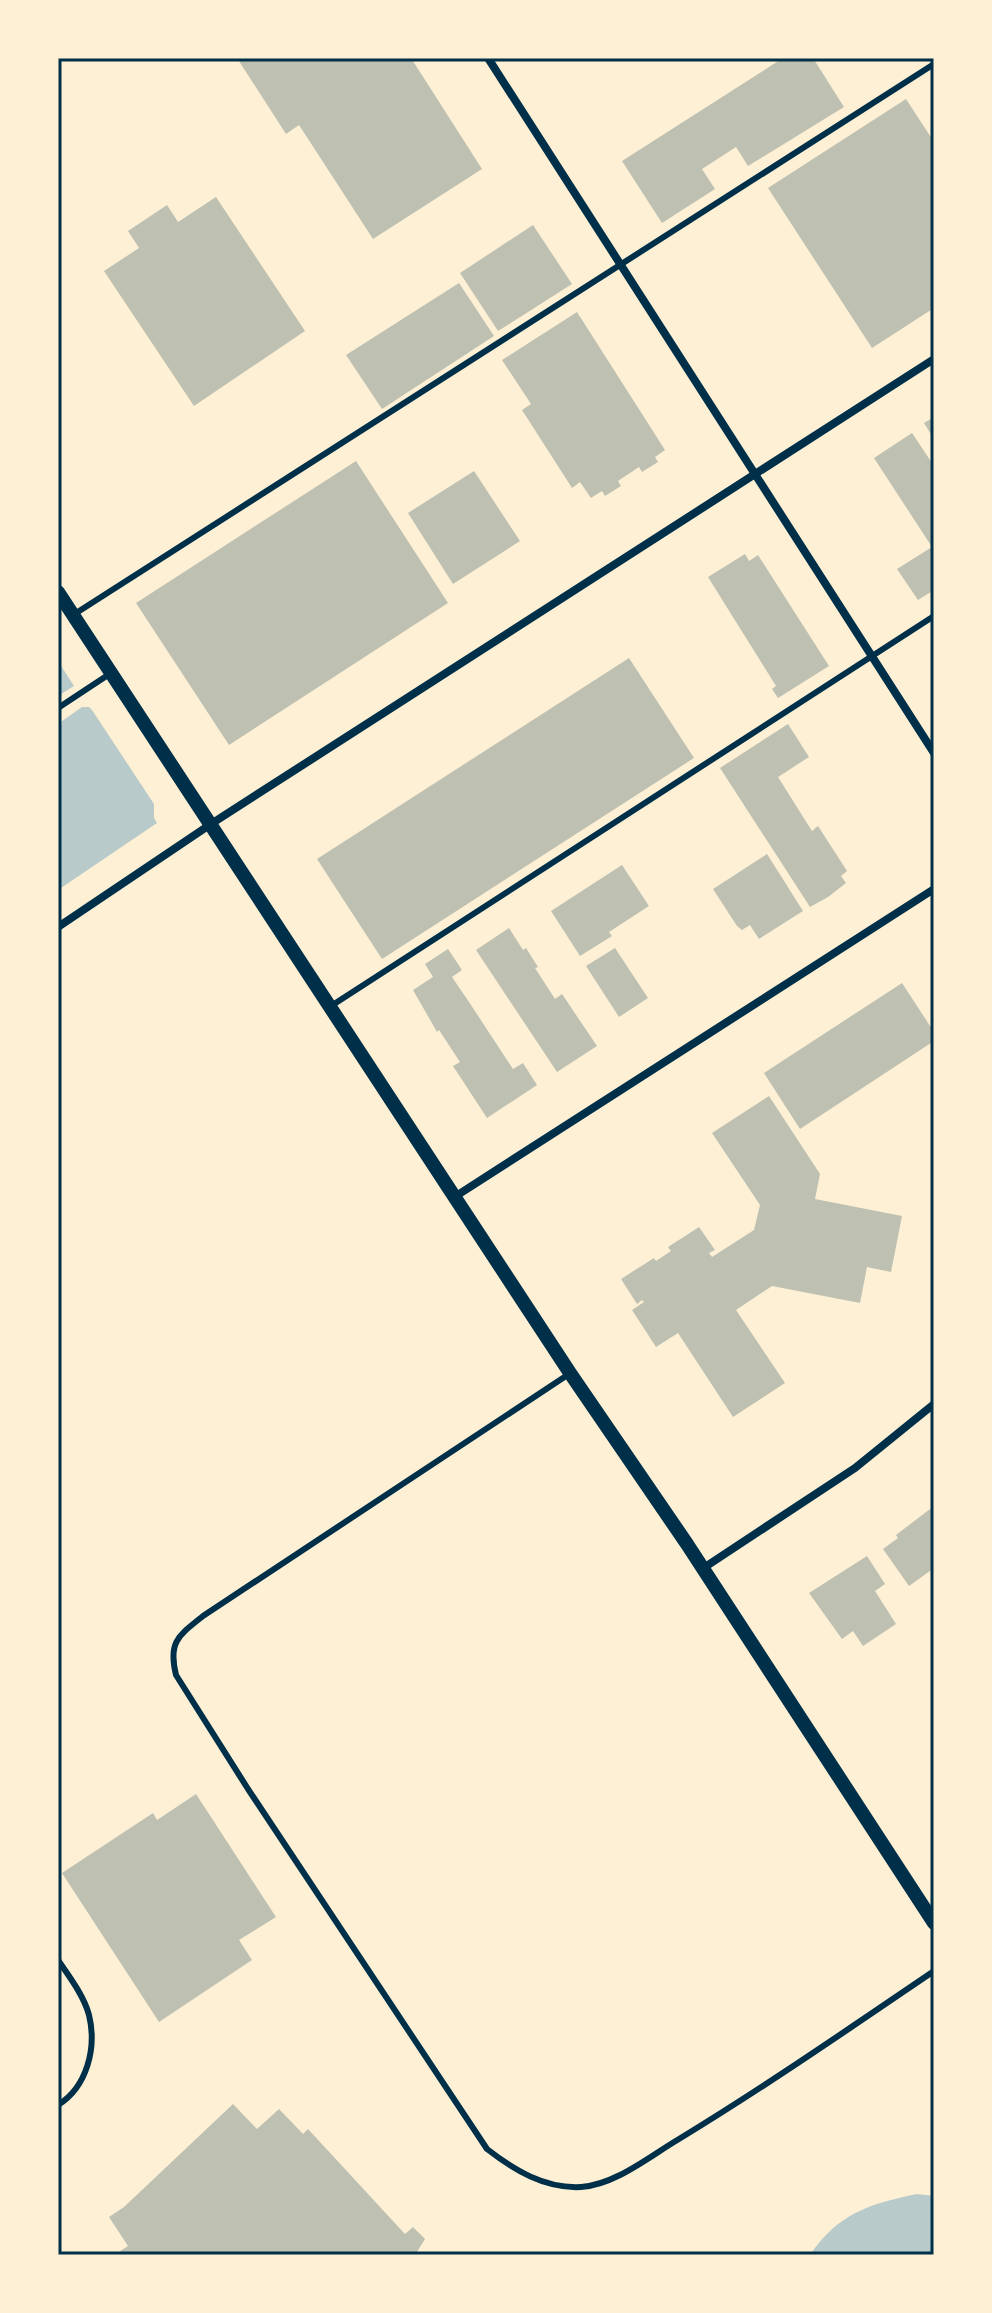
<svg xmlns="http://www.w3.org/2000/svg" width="992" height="2313" viewBox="0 0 992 2313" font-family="'Work Sans',sans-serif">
	<rect width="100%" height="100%" fill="#fdf0d5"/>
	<g fill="#b9caca">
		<polygon points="58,661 74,686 58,696"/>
		<polygon points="82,707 89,707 92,710 154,804 154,818 157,823 58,890 58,724"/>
		<path d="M917,2194L934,2196V2255H810C838,2213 870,2204 917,2194Z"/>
	</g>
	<g fill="#bec0b2">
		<polygon points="237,58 411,58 482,169 373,239 299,125 286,134"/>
		<polygon points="783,58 813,58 844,107 748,166 736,147 702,169 715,189 662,223 622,161"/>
		<polygon points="906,99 934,142 934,308 872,348 768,188"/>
		<polygon points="216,197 305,331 194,406 104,271 139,248 128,231 167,205 178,222"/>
		<polygon points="533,225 572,284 498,331 460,273"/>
		<polygon points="459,283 494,336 382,409 346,355"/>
		<polygon points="577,312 665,450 655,457 658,462 642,472 639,467 618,481 621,486 605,496 602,491 591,498 580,482 572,488 522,410 531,404 502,360"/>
		<polygon points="934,417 934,439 924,423"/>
		<polygon points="912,433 934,466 934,590 918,600 897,569 932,547 874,458"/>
		<polygon points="356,461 448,603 229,745 136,603"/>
		<polygon points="474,471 520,541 453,584 408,513"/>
		<polygon points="745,554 749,561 758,555 829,666 778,698 772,689 776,686 708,577"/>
		<polygon points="629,658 694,758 382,959 317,859"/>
		<polygon points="788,724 809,757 778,777 812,831 818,826 847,871 841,876 846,883 828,897 810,907 720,768"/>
		<polygon points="767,854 803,911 759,939 750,925 742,930 737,926 713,889"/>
		<polygon points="622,865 649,906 609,932 612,936 580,956 551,911"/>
		<polygon points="509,928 523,950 526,948 538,967 535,968 555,999 562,994 597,1046 557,1072 476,950"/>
		<polygon points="615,948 648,998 619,1017 586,966"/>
		<polygon points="448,949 462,970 452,977 467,999 513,1069 523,1063 537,1085 487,1118 453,1066 460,1062 439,1030 437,1032 413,990 433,977 425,964"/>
		<polygon points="902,983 934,1032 934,1041 800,1129 764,1073"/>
		<polygon points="769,1096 820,1174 815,1199 902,1216 891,1272 867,1267 860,1303 772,1286 736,1310 785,1383 733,1417 678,1333 656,1347 632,1310 644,1302 642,1300 637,1304 621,1279 654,1258 656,1261 671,1251 668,1247 699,1227 715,1250 709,1253 712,1257 754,1230 760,1205 712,1133"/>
		<polygon points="934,1506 934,1568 909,1586 883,1549 898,1538 896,1535"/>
		<polygon points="867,1556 885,1584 875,1591 896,1624 863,1646 853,1631 842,1639 809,1593"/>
		<polygon points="196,1794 276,1917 239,1940 252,1960 159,2022 62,1873 153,1813 157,1820"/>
		<polygon points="233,2104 257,2129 279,2109 303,2134 308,2129 405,2234 413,2227 425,2239 415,2255 114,2255 128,2246 109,2217 124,2207"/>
	</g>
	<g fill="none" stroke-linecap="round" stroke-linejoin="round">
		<g stroke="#003049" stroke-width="6">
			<polyline points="73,615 934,64"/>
			<polyline points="58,708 111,673"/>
			<polyline points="331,1006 934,616"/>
			<path d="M569,1374L203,1616C178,1636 168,1642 176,1675L248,1789L487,2149C514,2170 545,2189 581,2187C615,2185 650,2156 679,2139C766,2086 850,2028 934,1971"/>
			<path d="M58,1960C69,1976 84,1996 89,2015C97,2048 87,2087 58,2105"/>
		</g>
		<g stroke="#003049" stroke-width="8">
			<polyline points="488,58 934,753"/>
			<polyline points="58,927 211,824 934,359"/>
			<polyline points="456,1196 934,889"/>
			<polyline points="702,1569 855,1468 934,1404"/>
		</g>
		<polyline stroke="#003049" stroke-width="14" points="58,592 570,1373 687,1544 934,1923"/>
	</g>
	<rect width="992" height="2313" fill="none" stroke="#fdf0d5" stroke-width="120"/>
	<rect x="60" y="60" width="872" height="2193" fill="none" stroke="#003049" stroke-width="3"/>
</svg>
